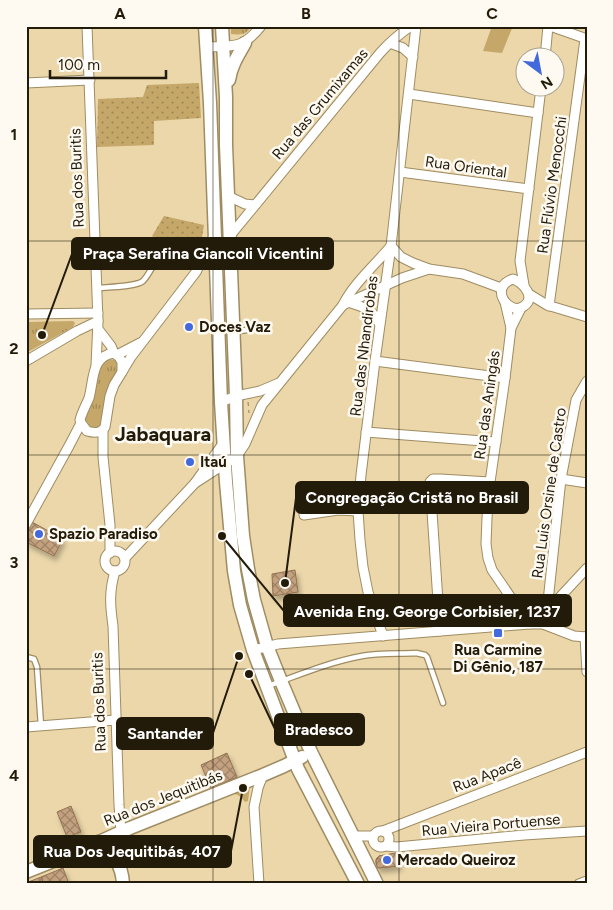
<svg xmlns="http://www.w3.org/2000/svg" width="613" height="910" viewBox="0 0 613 910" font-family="Figtree,sans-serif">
	<defs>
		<pattern id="grass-dots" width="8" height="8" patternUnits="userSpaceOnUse" patternTransform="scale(1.25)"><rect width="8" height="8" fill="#c5a869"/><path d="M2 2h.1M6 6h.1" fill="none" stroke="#a08855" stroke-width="1.8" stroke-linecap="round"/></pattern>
		<pattern id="park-tufts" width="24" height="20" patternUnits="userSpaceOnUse" patternTransform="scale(1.25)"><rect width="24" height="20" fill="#c5a869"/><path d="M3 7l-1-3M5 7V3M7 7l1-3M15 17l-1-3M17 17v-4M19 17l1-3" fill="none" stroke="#a08855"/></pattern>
		<pattern id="building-cross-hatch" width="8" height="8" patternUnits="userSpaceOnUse" patternTransform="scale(1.25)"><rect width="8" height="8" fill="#c3a17f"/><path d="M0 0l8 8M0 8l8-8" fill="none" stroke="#9e8266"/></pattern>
		<filter id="shadow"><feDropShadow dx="2.5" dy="4.5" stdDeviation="2.5" flood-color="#0004"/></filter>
	</defs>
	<rect width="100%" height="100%" fill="#ebd7aa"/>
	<g fill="url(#grass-dots)">
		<polygon points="199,83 201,118 154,121 154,145 97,147 98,99 143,97 147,85"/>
		<polygon points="164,216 204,225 199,255 191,268 152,236"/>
	</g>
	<g fill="url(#park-tufts)">
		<path d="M231,26H252C245,35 243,35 231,34Z"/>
		<polygon points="73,321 75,323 73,327 26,353 26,322"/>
		<polygon points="107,359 115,360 118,363 118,371 110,385 106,397 102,423 97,428 93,430 84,425 84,416 98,366"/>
		<path d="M250,786L248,801L245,802C242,798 237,793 231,794Z"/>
	</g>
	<polygon fill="#c5a869" points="492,26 513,26 502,53 483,51"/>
	<g fill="url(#building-cross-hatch)" stroke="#937251" filter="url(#shadow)">
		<polygon points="30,521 63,539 54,556 26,542 26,528"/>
		<polygon points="295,570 298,592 273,596 272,574"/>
		<polygon points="227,753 237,777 211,788 201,765"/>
		<polygon points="71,806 81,832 67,837 57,812"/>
		<polygon points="397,853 399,866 379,868 376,863 376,859 379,856"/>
		<polygon points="397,853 399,866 378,868 377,867 376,861 379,856"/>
		<polygon points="63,868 69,884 44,884 41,877"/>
		<polygon points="41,877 44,884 26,884 26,883"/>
	</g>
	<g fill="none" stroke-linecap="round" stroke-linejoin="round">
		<g stroke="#9f8c62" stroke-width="7">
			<g id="lane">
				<polyline points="232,241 285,251"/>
				<path d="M97,288C107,287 136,287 143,281C148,276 152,267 156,261"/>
				<polyline points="234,332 266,327"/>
				<polyline points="26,657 34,659 37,667 41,726"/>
				<path d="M268,686C299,675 329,662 362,656C379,653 398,654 416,653L425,655L427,657L443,703"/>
			</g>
		</g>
		<g stroke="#9f8c62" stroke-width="11">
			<g id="street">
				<polyline points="87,26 98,321 96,365"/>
				<polyline points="550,26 587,39"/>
				<polyline points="390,43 403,48 413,57"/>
				<path d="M206,47C233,46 243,49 261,26"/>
				<polyline points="545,58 548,26"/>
				<polyline points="26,83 90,80"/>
				<polyline points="409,94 538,113"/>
				<polyline points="400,172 529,189"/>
				<polyline points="228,196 245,204 255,205"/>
				<path d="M229,237L380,53C389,43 399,34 411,26"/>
				<path d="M513,279C524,283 536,298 524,306C509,317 488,287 513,279Z"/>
				<polyline points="524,285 520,261 541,88"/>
				<polyline points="529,294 547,305 587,317"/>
				<polyline points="505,302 511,328"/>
				<path d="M351,303C364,307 373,310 379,323"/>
				<polyline points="343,305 402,278 429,269"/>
				<polyline points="549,306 585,39"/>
				<polyline points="521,308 511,328 505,378 490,482 487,518 486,544 488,558 492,570 529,624"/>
				<polyline points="26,314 98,313"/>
				<polyline points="98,329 111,346 114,353"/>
				<path d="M114,353L119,357L122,362V372L114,385L110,396L105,427C101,434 94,433 87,431L81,423L80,420C82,412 86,405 89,398C94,380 91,356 114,353Z"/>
				<polyline points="117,355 140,343"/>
				<polyline points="26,361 77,331 98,321"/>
				<polyline points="375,361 505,378"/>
				<polyline points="122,372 131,357 196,272 213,238"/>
				<polyline points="221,402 236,396 260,391 279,383"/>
				<polyline points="103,430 103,457 110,525 110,553"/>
				<polyline points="366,432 496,442"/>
				<polyline points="561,479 587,483"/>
				<path d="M195,483L237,456L245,444L262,405L343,305C353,284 376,264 391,246L401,257L413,263L429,269L463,274L501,288"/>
				<polyline points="304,515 338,510 358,511"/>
				<polyline points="26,524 69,446 81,423"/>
				<circle cx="115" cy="561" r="10"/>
				<polyline points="125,558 195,483 224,442"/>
				<path d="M115,571C109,592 110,605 113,626L119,805L121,832"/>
				<polyline points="547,611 561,479 576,400 587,381"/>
				<polyline points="543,624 547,611 587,568"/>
				<polyline points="440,631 430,482 433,479 440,479 490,482"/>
				<polyline points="383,636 368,592 363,567 360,540 358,511 361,475 375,361 391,246 416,26"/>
				<polyline points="585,637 587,672"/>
				<polyline points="253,650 278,644 529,624 543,624 574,636 587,637"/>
				<polyline points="26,727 116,720"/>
				<circle cx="381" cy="839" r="8"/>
				<polyline points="383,831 587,752"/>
				<polyline points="353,836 373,836"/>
				<polyline points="386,846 397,847 524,835 587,831"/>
				<polyline points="259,884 254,807 258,788 263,775"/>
				<polyline points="579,884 587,881"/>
			</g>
		</g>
		<g stroke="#9f8c62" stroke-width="15">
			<g id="secondary">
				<polyline points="205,26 210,103 221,402 226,482 234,571 240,605 253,650 298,769 358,884"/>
				<polyline points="222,26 226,97 226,145 236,396 237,456 243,536 248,569 254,600 267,646 281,681 311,752 377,884"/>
				<path d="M229,80C231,66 238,55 245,43"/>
				<path d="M98,842C113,855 122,863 123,884"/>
				<polyline points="26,872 88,847 130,828 263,775 284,766 302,757"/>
			</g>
		</g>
		<polyline stroke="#8c7e5e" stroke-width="1" stroke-dasharray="4 4" stroke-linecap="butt" points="248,402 249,413"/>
		<use href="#lane" stroke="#fff" stroke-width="4.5"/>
		<use href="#street" stroke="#fff" stroke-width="9"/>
		<use href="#secondary" stroke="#fff" stroke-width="12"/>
	</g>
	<path fill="none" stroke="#231b0a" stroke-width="1" stroke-opacity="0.55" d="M213,26V884M399,26V884M26,241H587M26,455H587M26,669H587"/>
	<g fill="#426adc" stroke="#fefaf1" stroke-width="2">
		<circle cx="189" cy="327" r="5"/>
		<circle cx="190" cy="462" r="5"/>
		<circle cx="39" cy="534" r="5"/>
		<rect x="493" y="628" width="10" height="10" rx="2.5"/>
		<circle cx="387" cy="860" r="5"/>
	</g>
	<g text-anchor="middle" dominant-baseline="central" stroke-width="5" stroke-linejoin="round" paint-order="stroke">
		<g font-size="15" fill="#231b0a" stroke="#fefaf1">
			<text transform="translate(320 104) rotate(-50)">Rua das Grumixamas</text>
			<text transform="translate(466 167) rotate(8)">Rua Oriental</text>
			<text transform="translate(77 178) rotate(-92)">Rua dos Buritis</text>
			<text transform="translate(552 185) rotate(-82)">Rua Flúvio Menocchi</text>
			<text transform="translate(364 346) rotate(-83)">Rua das Nhandirobas</text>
			<text transform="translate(487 405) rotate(-82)">Rua das Aningás</text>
			<text transform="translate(549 493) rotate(-82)">Rua Luis Orsine de Castro</text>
			<text transform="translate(99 702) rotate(-92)">Rua dos Buritis</text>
			<text transform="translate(487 775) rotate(-21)">Rua Apacê</text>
			<text transform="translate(163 798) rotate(-22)">Rua dos Jequitibás</text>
			<text transform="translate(491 825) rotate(-5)">Rua Vieira Portuense</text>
		</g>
		<g font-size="15" font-weight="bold" fill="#231b0a" stroke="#fefaf1" text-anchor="start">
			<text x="199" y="327">Doces Vaz</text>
			<text x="200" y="462">Itaú</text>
			<text x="49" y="534">Spazio Paradiso</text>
			<text x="498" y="650" text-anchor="middle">Rua Carmine<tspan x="498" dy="17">Di Gênio, 187</tspan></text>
			<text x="397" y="860">Mercado Queiroz</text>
		</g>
		<g font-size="20" font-weight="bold" fill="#231b0a" stroke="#fefaf1">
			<text x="163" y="434">Jabaquara</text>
		</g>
	</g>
	<path fill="none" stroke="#231b0a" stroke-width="2" d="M42 335L72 254M285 583L296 498M222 536L284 611M249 674L275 729M239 656L213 733M243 788L231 851"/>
	<g fill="#231b0a" stroke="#fefaf1" stroke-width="2">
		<circle cx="42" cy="335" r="5"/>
		<circle cx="285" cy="583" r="5"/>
		<circle cx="222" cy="536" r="5"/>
		<circle cx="249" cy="674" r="5"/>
		<circle cx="239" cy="656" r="5"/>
		<circle cx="243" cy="788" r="5"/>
	</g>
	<g fill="#231b0a" stroke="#231b0a" stroke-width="2">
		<rect x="72" y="238" width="261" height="31" rx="5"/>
		<rect x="296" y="482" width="232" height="31" rx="5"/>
		<rect x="284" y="595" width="287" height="31" rx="5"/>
		<rect x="275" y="714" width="89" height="31" rx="5"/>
		<rect x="117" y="718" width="96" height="31" rx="5"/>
		<rect x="34" y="836" width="197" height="31" rx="5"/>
	</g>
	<g font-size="16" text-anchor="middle" font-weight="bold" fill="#fff">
		<text x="203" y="259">Praça Serafina Giancoli Vicentini</text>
		<text x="412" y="503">Congregação Cristã no Brasil</text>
		<text x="427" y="617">Avenida Eng. George Corbisier, 1237</text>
		<text x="319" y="735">Bradesco</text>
		<text x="165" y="739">Santander</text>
		<text x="132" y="857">Rua Dos Jequitibás, 407</text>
	</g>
	<rect width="613" height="910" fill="none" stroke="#fefaf1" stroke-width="55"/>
	<g transform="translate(540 72) rotate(148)"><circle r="24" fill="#fefaf1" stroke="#a6a195"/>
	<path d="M0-4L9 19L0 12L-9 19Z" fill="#426adc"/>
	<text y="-8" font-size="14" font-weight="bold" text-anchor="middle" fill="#231b0a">N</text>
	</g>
	<path d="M50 70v8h116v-8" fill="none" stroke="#231b0a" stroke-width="2.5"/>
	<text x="58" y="70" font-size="15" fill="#231b0a" stroke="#fefaf1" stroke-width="4" paint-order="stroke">100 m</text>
	<rect x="28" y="28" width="558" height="854" fill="none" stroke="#231b0a" stroke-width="2"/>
	<g font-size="16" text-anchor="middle" font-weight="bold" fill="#231b0a">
		<text x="120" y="19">A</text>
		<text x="306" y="19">B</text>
		<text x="492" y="19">C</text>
		<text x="14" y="140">1</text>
		<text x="14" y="354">2</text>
		<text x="14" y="568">3</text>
		<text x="14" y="781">4</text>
	</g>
</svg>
